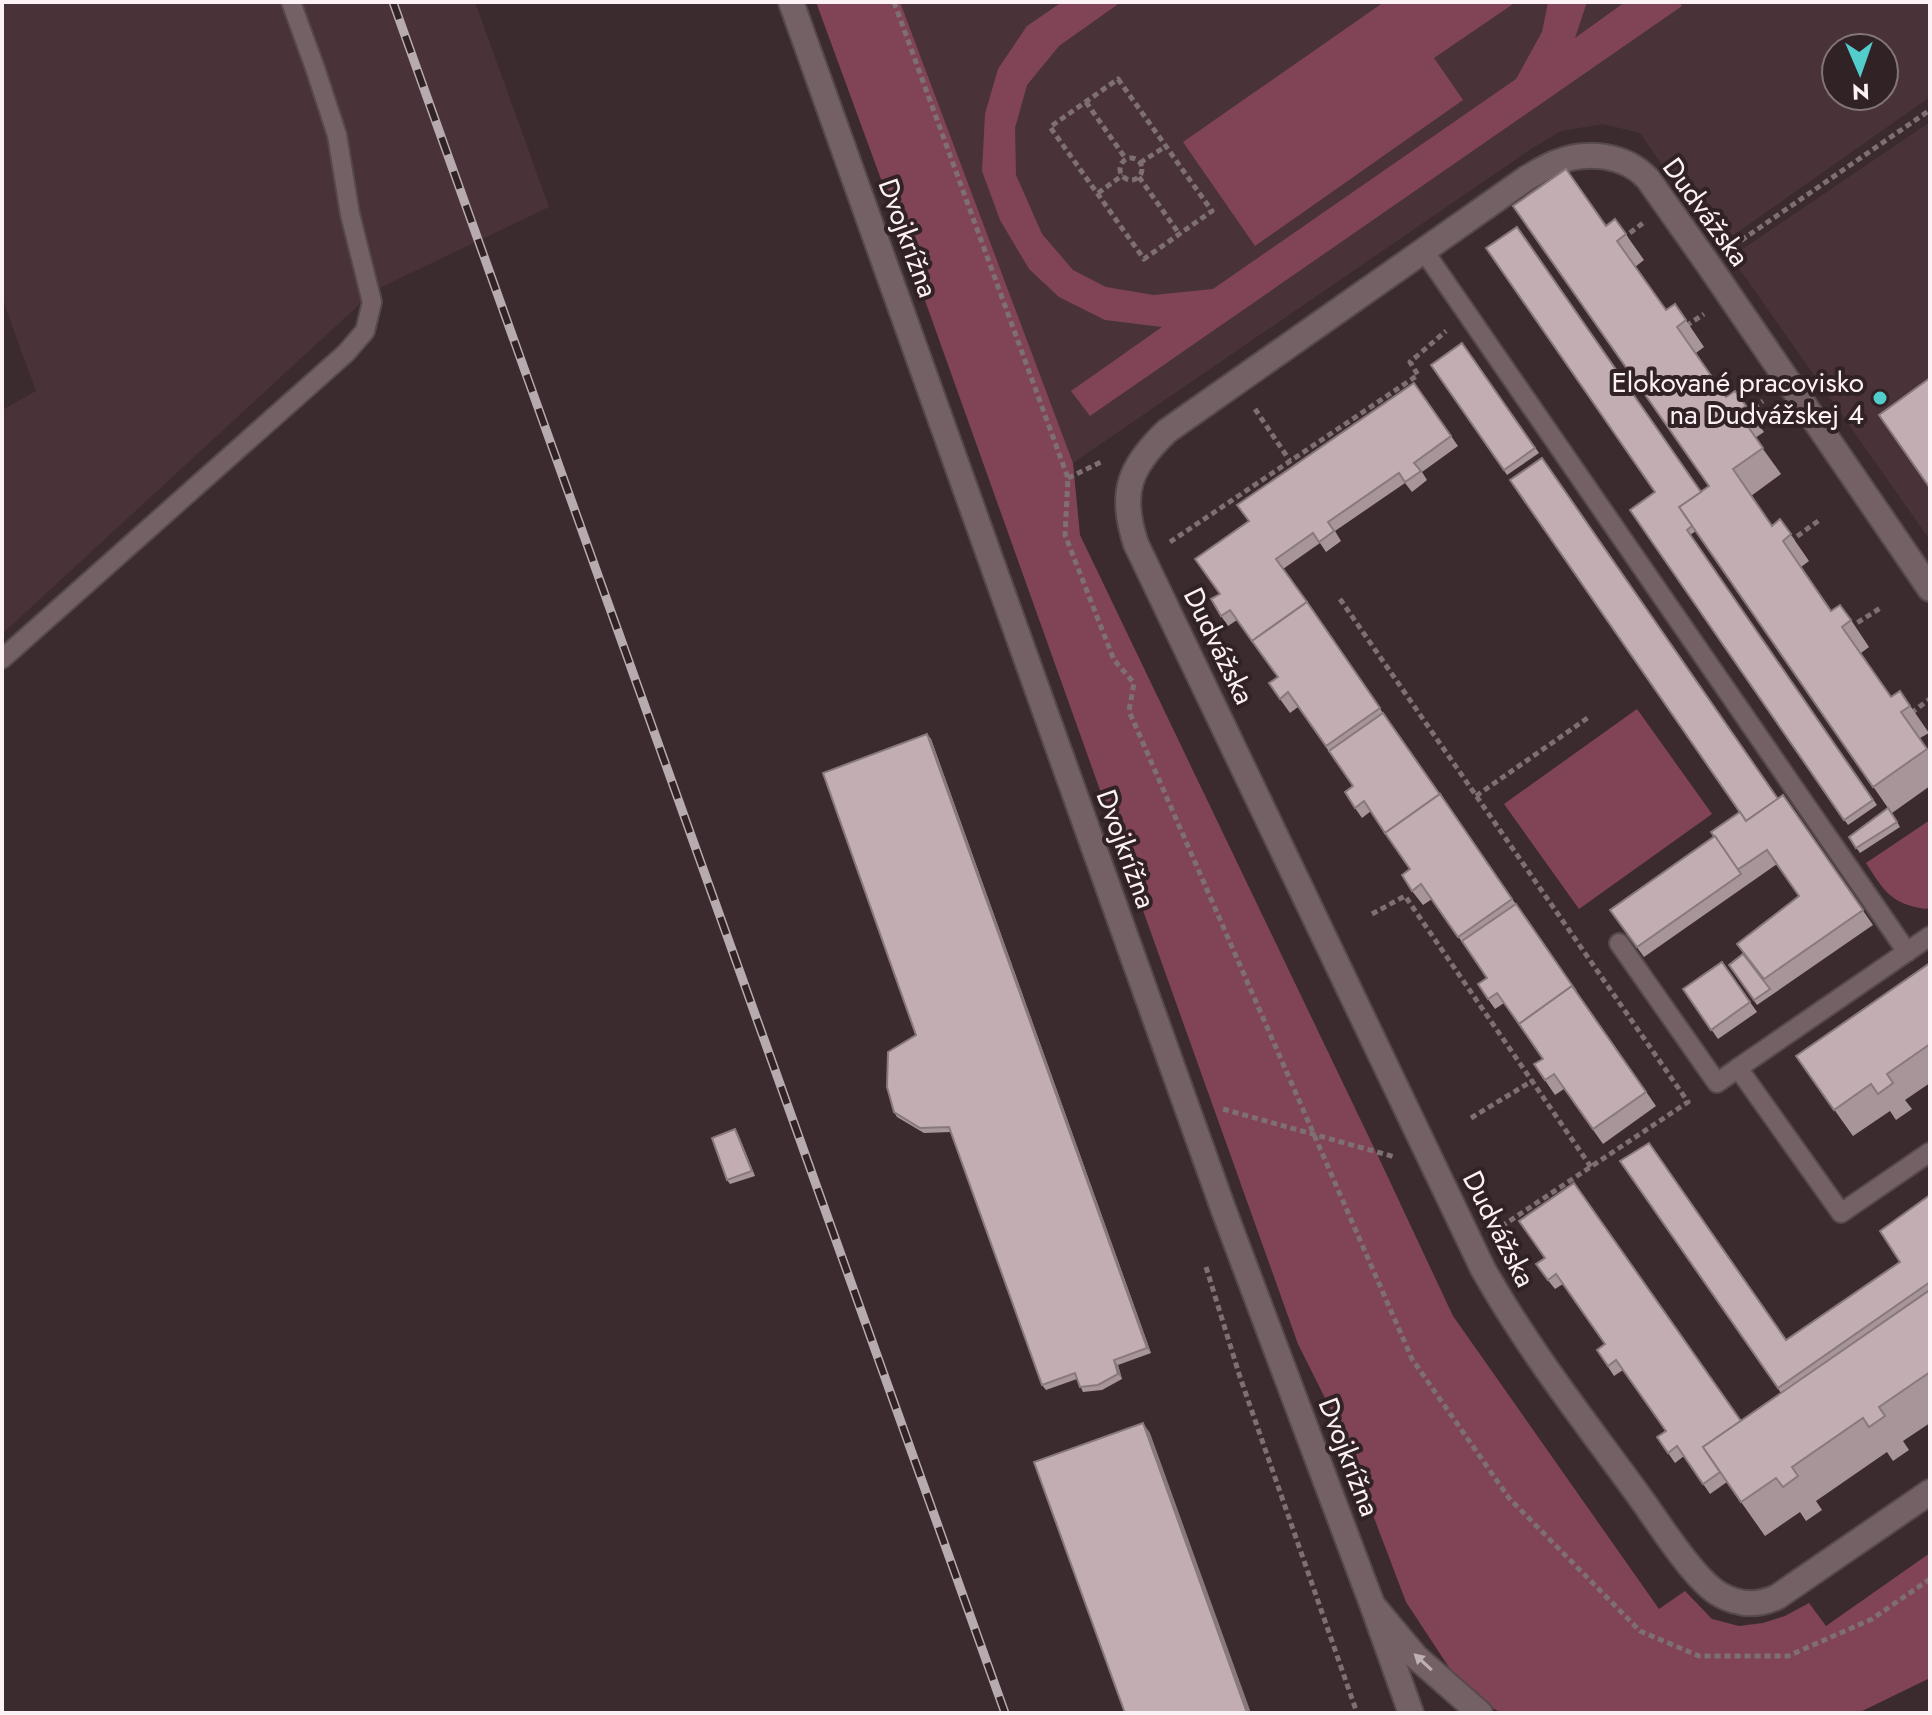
<svg xmlns="http://www.w3.org/2000/svg" width="1932" height="1715" viewBox="0 0 1932 1715" font-family="Jost,sans-serif">
	<rect width="100%" height="100%" fill="#3b2b2f"/>
	<g fill="#493338" fill-rule="evenodd">
		<polygon points="2,2 475,2 549,207 375,290 2,634 2,410 36,391 2,298"/>
		<path d="M900,2H1930V97L1718,246L1640,133L1603,124L1561,131L1531,149L1073,463ZM1836,48H1884V96H1836Z"/>
		<polygon points="1930,122 1930,540 1731,257"/>
	</g>
	<g fill="#814456">
		<polygon points="816,2 900,2 1073,463 1080,535 1377,1154 1453,1316 1659,1609 1685,1591 1712,1619 1739,1626 1763,1623 1785,1616 1809,1603 1826,1626 1930,1553 1930,1678 1928,1679 1858,1713 1502,1713 1494,1709 1454,1675 1406,1602 1340,1428 1298,1344 907,250"/>
		<polygon points="1062,2 1121,2 1059,46 1027,85 1015,128 1016,175 1042,234 1073,270 1106,287 1154,295 1213,289 1516,79 1542,32 1548,2 1587,2 1575,38 1625,2 1679,2 1682,6 1090,416 1071,391 1162,327 1105,320 1059,297 1029,269 1000,220 982,171 985,114 998,69 1027,26"/>
		<polygon points="1384,2 1516,2 1434,58 1463,100 1255,246 1183,142"/>
		<polygon points="1637,709 1712,814 1579,909 1504,804"/>
		<path d="M1930,820V907L1926,909C1891,904 1884,891 1866,863Z"/>
	</g>
	<g fill="none" stroke-linecap="round" stroke-linejoin="round">
		<g stroke="#56494c" stroke-width="22">
			<g id="lane">
				<polyline points="1424,251 1907,952"/>
				<polyline points="2,659 346,353 365,331 372,302 350,214 337,135 315,68 291,2"/>
				<polyline points="1619,943 1717,1083 1738,1068 1841,1213 1930,1152"/>
				<polyline points="1738,1068 1930,936"/>
			</g>
		</g>
		<g stroke="#56494c" stroke-width="28">
			<g id="street">
				<path d="M1930,589L1708,264L1648,179C1625,154 1586,150 1555,163C1545,167 1536,173 1527,178L1167,431C1129,467 1119,493 1136,544L1483,1269C1529,1351 1587,1424 1642,1500C1660,1525 1694,1579 1719,1594C1738,1605 1758,1606 1777,1597L1930,1492"/>
				<polyline points="1375,1608 1416,1657 1480,1713"/>
			</g>
		</g>
		<g stroke="#56494c" stroke-width="28">
			<polyline id="secondary" points="791,2 1224,1211 1372,1604 1411,1713"/>
		</g>
		<g stroke="#7e6f73" stroke-width="5" stroke-dasharray="6 4" stroke-linecap="butt">
			<polyline points="894,2 1068,478 1065,535 1114,660 1134,683 1129,711 1412,1359 1509,1498 1640,1631 1699,1656 1788,1656 1872,1619 1930,1579"/>
			<polygon points="1118,79 1212,211 1144,259 1050,127"/>
			<polyline points="1086,102 1126,159"/>
			<circle cx="1131" cy="169" r="11"/>
			<polyline points="1140,163 1166,146"/>
			<polyline points="1139,177 1180,235"/>
			<polyline points="1098,193 1123,175"/>
			<polyline points="1622,239 1643,223"/>
			<polyline points="1733,246 1930,110"/>
			<polyline points="1686,326 1704,314"/>
			<polyline points="1255,409 1290,461"/>
			<polyline points="1745,413 1763,401"/>
			<polyline points="1068,478 1103,461"/>
			<polyline points="1170,542 1418,375 1410,362 1446,331"/>
			<polyline points="1789,542 1821,519"/>
			<polyline points="1340,599 1688,1102 1499,1228"/>
			<polyline points="1849,628 1882,607"/>
			<polyline points="1911,713 1930,699"/>
			<polyline points="1476,796 1589,717"/>
			<polyline points="1372,914 1405,896 1591,1167"/>
			<polyline points="1223,1109 1395,1157"/>
			<polyline points="1471,1118 1532,1081"/>
			<polyline points="1206,1267 1240,1377 1357,1713"/>
		</g>
		<use href="#lane" stroke="#746166" stroke-width="18"/>
		<use href="#street" stroke="#746166" stroke-width="24"/>
		<use href="#secondary" stroke="#746166" stroke-width="24"/>
		<g stroke="#b8abaf" stroke-width="9">
			<polyline id="rail" points="393,2 1005,1713"/>
		</g>
		<use href="#rail" stroke="#312225" stroke-width="6" stroke-dasharray="18" stroke-linecap="butt"/>
	</g>
	<g fill="#a79599">
		<polygon points="1615,219 1644,260 1635,267 1666,310 1675,304 1704,347 1696,353 1726,397 1735,391 1764,432 1755,438 1781,474 1751,496 1772,526 1780,519 1809,561 1801,567 1831,611 1851,620 1869,647 1861,653 1891,697 1900,691 1929,733 1920,738 1930,753 1930,786 1892,813 1900,827 1860,853 1849,837 1888,808 1696,531 1690,535 1877,805 1848,825 1630,510 1701,492 1709,486 1606,226"/>
		<polygon points="1462,343 1539,453 1507,475 1431,365"/>
		<polygon points="1414,383 1458,446 1422,472 1427,480 1412,492 1405,483 1335,531 1341,541 1326,552 1320,543 1283,569 1656,1106 1603,1144 1564,1089 1555,1095 1534,1064 1543,1059 1504,1003 1495,1009 1488,999 1487,978 1432,899 1423,905 1412,891 1410,869 1371,811 1362,818 1355,808 1353,786 1298,707 1290,713 1280,699 1278,677 1237,620 1228,626 1221,616 1220,594"/>
		<polygon points="927,734 931,739 1151,1353 1118,1365 1122,1379 1102,1390 1083,1392 1077,1379 1046,1390 1042,1385 951,1132 924,1133 897,1117 894,1112 916,1035"/>
		<polygon points="1783,795 1873,925 1757,1005 1729,965 1743,954 1799,896 1777,864 1644,957 1610,910 1715,836 1740,812 1778,799"/>
		<polygon points="1722,962 1757,1012 1718,1039 1683,989"/>
		<polygon points="1930,963 1930,1083 1905,1100 1912,1109 1896,1120 1890,1111 1853,1136 1796,1056"/>
		<polygon points="738,1134 755,1176 730,1184 727,1180"/>
		<polygon points="1620,1161 1786,1340 1900,1262 1930,1195 1930,1289 1781,1393"/>
		<polygon points="1545,1258 1741,1421 1930,1290 1930,1423 1903,1441 1909,1450 1893,1461 1887,1452 1816,1501 1822,1510 1806,1521 1800,1512 1765,1536 1727,1482 1710,1494 1684,1456 1675,1463 1657,1437 1666,1431 1623,1370 1614,1376 1597,1350 1605,1344 1563,1284 1555,1289 1543,1274"/>
	</g>
	<g fill="#88797d">
		<polygon points="927,734 931,739 1151,1353 1147,1348"/>
		<polygon points="735,1129 738,1134 755,1176 752,1171"/>
		<polygon points="1114,1360 1118,1365 1122,1379 1118,1374"/>
		<polygon points="1143,1423 1150,1433 1251,1713 1247,1713"/>
	</g>
	<g fill="#c2adb2" stroke="#88797d" stroke-width="2">
		<polygon points="1566,169 1606,226 1615,219 1626,234 1617,241 1666,310 1675,304 1686,320 1677,327 1726,397 1735,391 1746,406 1737,411 1763,448 1733,469 1772,526 1780,519 1791,534 1783,541 1831,611 1840,605 1851,620 1842,627 1891,697 1900,691 1910,706 1901,712 1927,749 1873,787 1679,507 1709,486 1513,206"/>
		<polygon points="1517,227 1701,492 1679,507 1692,526 1687,530 1873,800 1844,820 1630,510 1655,492 1486,248"/>
		<polygon points="1462,343 1535,448 1504,470 1431,365"/>
		<polygon points="1930,378 1930,488 1879,415"/>
		<polygon points="1414,383 1451,436 1414,463 1421,471 1405,482 1399,473 1328,522 1334,531 1319,542 1313,533 1276,559 1307,602 1252,641 1230,610 1221,616 1211,599 1220,594 1195,559 1249,521 1237,505"/>
		<polygon points="1542,458 1778,799 1746,821 1510,480"/>
		<polygon points="1307,602 1380,708 1326,746 1288,692 1280,699 1269,683 1278,677 1252,641"/>
		<polygon points="1383,713 1443,799 1440,794 1385,833 1364,801 1355,808 1345,792 1353,786 1329,751"/>
		<polygon points="927,734 1147,1348 1114,1360 1118,1374 1098,1385 1080,1387 1075,1373 1042,1385 949,1127 920,1128 894,1112 887,1087 888,1052 916,1035 823,773"/>
		<polygon points="1440,794 1512,899 1458,937 1421,884 1412,891 1402,875 1410,869 1385,833"/>
		<polygon points="1783,795 1863,910 1764,979 1737,944 1799,896 1767,850 1737,870 1711,832 1740,812 1746,821"/>
		<polygon points="1888,808 1897,822 1856,848 1849,837"/>
		<polygon points="1715,836 1741,874 1637,947 1610,910"/>
		<polygon points="1516,904 1576,991 1572,986 1519,1024 1497,993 1488,999 1478,984 1487,978 1462,941"/>
		<polygon points="1743,954 1770,989 1754,1000 1729,965"/>
		<polygon points="1722,962 1750,1002 1711,1030 1683,989"/>
		<polygon points="1930,963 1930,1044 1887,1074 1893,1083 1878,1094 1871,1084 1834,1110 1796,1056"/>
		<polygon points="1572,986 1646,1092 1593,1129 1554,1074 1545,1080 1534,1064 1543,1059 1519,1024"/>
		<polygon points="735,1129 752,1171 727,1180 712,1138"/>
		<polygon points="1649,1143 1786,1340 1900,1262 1880,1231 1930,1195 1930,1282 1778,1388 1620,1161"/>
		<polygon points="1574,1183 1741,1421 1703,1447 1720,1472 1703,1484 1677,1446 1668,1453 1657,1437 1666,1431 1616,1360 1608,1366 1597,1350 1605,1344 1556,1274 1548,1280 1536,1264 1545,1258 1519,1221"/>
		<polygon points="1930,1290 1930,1372 1879,1407 1885,1416 1869,1427 1863,1418 1792,1467 1798,1476 1783,1487 1776,1478 1741,1502 1703,1447"/>
		<polygon points="1143,1423 1247,1713 1125,1713 1034,1462"/>
	</g>
	<defs><path id="oneway-solid" d="M-6-.8H1V-3.2L6.5 0L1 3.2V.8H-6Z" transform="scale(2)"/></defs>
	<use fill="#bfb0b4" href="#oneway-solid" transform="translate(1423 1662) rotate(-137)"/>
	<circle fill="#52cdcc" stroke="#312225" stroke-width="3" cx="1880" cy="398" r="8"/>
	<g text-anchor="middle" dominant-baseline="central" stroke-width="8" stroke-linejoin="round" paint-order="stroke">
		<g font-size="28" fill="#fcf1f4" stroke="#312225">
			<text transform="translate(1706 212) rotate(54)">Dudvážska</text>
			<text transform="translate(908 238) rotate(70)">Dvojkrížna</text>
			<text transform="translate(1219 646) rotate(64)">Dudvážska</text>
			<text transform="translate(1126 849) rotate(70)">Dvojkrížna</text>
			<text transform="translate(1499 1229) rotate(63)">Dudvážska</text>
			<text transform="translate(1349 1457) rotate(69)">Dvojkrížna</text>
		</g>
		<g font-size="28" fill="#fcf1f4" stroke="#312225" text-anchor="end">
			<text x="1864" y="382">Elokované pracovisko<tspan x="1864" dy="32">na Dudvážskej 4</tspan></text>
		</g>
	</g>
	<rect width="1932" height="1715" fill="none" stroke="#fcf1f4" stroke-width="8"/>
	<g transform="translate(1860 72) rotate(178)"><circle r="38" fill="#312225" stroke="#827578" stroke-width="2"/>
	<path d="M0-6L14 30L0 20L-14 30Z" fill="#52cdcc"/>
	<text y="-12" font-size="22" font-weight="bold" text-anchor="middle" fill="#fcf1f4">N</text>
	</g>
</svg>
